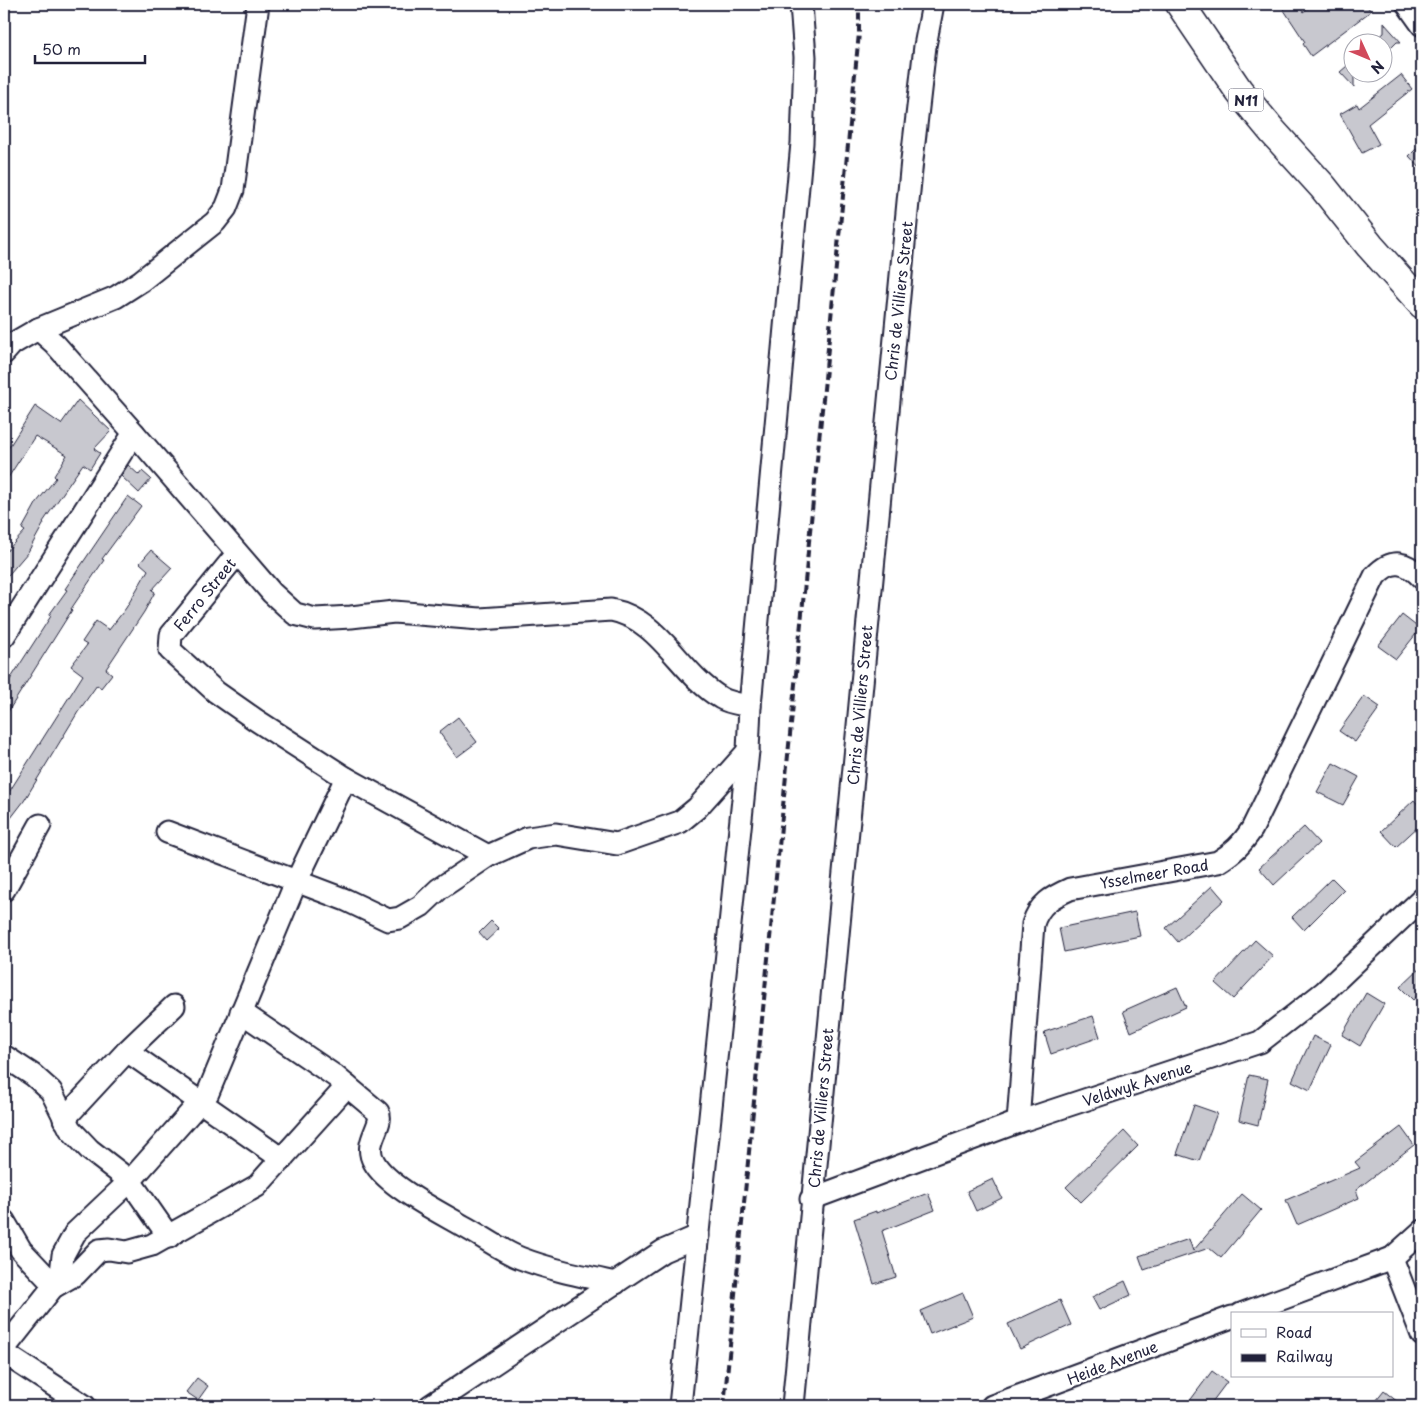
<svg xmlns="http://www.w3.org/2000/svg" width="1426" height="1410" viewBox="0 0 1426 1410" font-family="'Playpen Sans',sans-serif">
	<rect width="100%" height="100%" fill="#fff"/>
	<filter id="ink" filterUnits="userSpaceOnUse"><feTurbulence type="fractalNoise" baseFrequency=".02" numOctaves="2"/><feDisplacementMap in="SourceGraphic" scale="10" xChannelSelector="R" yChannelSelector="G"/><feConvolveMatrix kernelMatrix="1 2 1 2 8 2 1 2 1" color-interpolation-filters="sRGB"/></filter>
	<g filter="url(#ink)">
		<g fill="#c8c8cf" stroke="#22223b">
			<polygon points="1280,4 1298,4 1303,12 1314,4 1365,4 1371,11 1311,56 1303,44 1305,42"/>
			<polygon points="1384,23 1401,42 1397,42 1384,55 1384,42 1373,42 1384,33"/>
			<polygon points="1354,60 1354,87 1340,72"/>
			<polygon points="1401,75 1412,89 1368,124 1379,144 1362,153 1340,114 1357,104 1359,108"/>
			<polygon points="1422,143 1422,170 1409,156"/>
			<polygon points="78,400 111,431 94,449 100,453 90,469 83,464 43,522 44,523 28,552 4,580 4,554 25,531 22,529 37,502 56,478 54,476 67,455 35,436 4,484 4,455 35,406 61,424"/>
			<polygon points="128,465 139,475 142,471 151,479 139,493 121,476"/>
			<polygon points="128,496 141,506 102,559 104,560 71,609 72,610 4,718 4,689 51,616 49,615 67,590 65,589"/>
			<polygon points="151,550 172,568 152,590 155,592 144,612 106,669 112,674 101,688 97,685 78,712 24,801 4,827 4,800 83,675 71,666 87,645 82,642 96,621 109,630 126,608 148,570 140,563"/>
			<polygon points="1402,615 1420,629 1396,659 1378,646"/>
			<polygon points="1364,696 1380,707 1355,742 1339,731"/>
			<polygon points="458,717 477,742 457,757 439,732"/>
			<polygon points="1333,763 1359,777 1343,805 1317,792"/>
			<polygon points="1414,800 1422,809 1422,823 1396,847 1381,831"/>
			<polygon points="1304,827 1319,843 1274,885 1259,868"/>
			<polygon points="1332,878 1344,890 1304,930 1292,917"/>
			<polygon points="1212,886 1224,900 1178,942 1166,928"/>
			<polygon points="1135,912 1140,936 1064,952 1059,928"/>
			<polygon points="491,921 499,929 486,941 479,933"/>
			<polygon points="1255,940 1273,956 1233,999 1215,983"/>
			<polygon points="1422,966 1422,991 1413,1000 1400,987"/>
			<polygon points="1177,987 1186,1007 1131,1032 1123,1011"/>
			<polygon points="1366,993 1384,1004 1360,1046 1342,1035"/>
			<polygon points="1093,1016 1100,1037 1051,1054 1044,1032"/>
			<polygon points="1313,1036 1331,1045 1310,1090 1292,1081"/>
			<polygon points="1249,1075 1268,1079 1258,1125 1239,1120"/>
			<polygon points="1194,1105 1217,1113 1199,1161 1177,1154"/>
			<polygon points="1401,1127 1414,1145 1356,1190 1359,1198 1297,1225 1286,1200 1360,1168 1355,1162"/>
			<polygon points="1124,1131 1138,1146 1081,1202 1066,1187"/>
			<polygon points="993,1179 1002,1198 976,1211 967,1191"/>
			<polygon points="928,1193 935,1210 882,1231 896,1277 874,1284 854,1219 876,1211 876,1213"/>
			<polygon points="1242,1194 1261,1210 1221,1258 1209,1248 1144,1270 1139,1256 1189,1239 1193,1251"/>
			<polygon points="1125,1281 1131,1295 1099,1310 1092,1297"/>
			<polygon points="963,1293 973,1317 930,1334 921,1311"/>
			<polygon points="1060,1300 1071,1325 1020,1349 1008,1324"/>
			<polygon points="1212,1371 1227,1382 1209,1406 1186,1406"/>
			<polygon points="197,1378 208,1386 198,1400 186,1392"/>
			<polygon points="1384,1391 1403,1406 1372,1406"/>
		</g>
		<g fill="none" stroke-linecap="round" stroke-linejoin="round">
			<g stroke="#22223b" stroke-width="25">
				<g id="minor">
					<polyline points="1407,4 1422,25"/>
					<polyline points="38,329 116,297 141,281 215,222 226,208 233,190 258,4"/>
					<path d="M4,353L12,344L38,329L55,344L134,433L272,593L295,614L315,619L351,617L394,612L480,619L611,610C660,619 680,674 721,698C729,703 740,704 750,706"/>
					<polyline points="237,554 171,635 170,650 216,692 256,720 346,778 488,856"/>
					<polyline points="4,636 134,433"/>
					<polyline points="167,832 346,900 388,920 400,918 421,906 439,889 488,856 528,838 556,834 617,844 680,822 697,808 748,751"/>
					<polyline points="4,890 40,825"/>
					<path d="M241,1012L335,1076L378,1112C385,1125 362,1142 374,1162C387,1186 439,1212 463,1226C482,1236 500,1250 520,1258C551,1270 583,1276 616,1283"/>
					<polyline points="127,1051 282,1159"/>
					<polyline points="4,1056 33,1075 51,1091 70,1129 90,1150 130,1181 169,1237"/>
					<polyline points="64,1119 127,1051 174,1006"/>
					<path d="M1018,1122L1033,924C1039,904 1052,897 1070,889L1218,862C1233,853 1242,844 1252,829L1375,576C1392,558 1406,561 1422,578"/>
					<polyline points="811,1199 1018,1122 1260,1042 1324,992 1422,899"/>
					<polyline points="4,1221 21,1250 55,1286"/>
					<polyline points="1392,1258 1422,1335"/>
					<polyline points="60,1283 63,1255 75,1233 130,1181 208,1093 296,882 346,778"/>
					<polyline points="1241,1314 1392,1258 1422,1231"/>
					<polyline points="4,1349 53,1287 76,1274 99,1250 109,1249 127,1252 152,1245 257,1186 347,1086"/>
					<polyline points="4,1353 85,1406"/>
					<polyline points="430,1406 663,1251 698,1236"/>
					<polyline points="680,1406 748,751 750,706 802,143 805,57 801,4"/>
					<polyline points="793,1406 912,160 925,46 933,4"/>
					<polyline points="992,1406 1232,1317"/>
				</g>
			</g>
			<g stroke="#22223b" stroke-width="31">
				<polyline id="highway" points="1180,4 1239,91 1273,132 1323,187 1370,246 1422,304"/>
			</g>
			<use href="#minor" stroke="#fff" stroke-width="21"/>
			<use href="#highway" stroke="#fff" stroke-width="28"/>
			<polyline stroke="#22223b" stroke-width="4" stroke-dasharray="8 4" stroke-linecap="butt" points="724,1406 859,33 859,4"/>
		</g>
	</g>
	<g text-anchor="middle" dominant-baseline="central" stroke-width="4.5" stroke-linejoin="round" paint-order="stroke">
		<rect fill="#fff" stroke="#646476" stroke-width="1" x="1228.5" y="88.5" width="35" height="23" rx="4"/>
		<g font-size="14" font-weight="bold" fill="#22223b">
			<text x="1246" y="100">N11</text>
		</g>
		<g font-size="15" fill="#22223b" stroke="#fff">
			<text transform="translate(898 301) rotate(-84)">Chris de Villiers Street</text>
			<text transform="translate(204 594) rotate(-51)">Ferro Street</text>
			<text transform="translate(859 705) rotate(-85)">Chris de Villiers Street</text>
			<text transform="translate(1154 873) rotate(-10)">Ysselmeer Road</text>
			<text transform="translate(1137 1083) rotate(-18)">Veldwyk Avenue</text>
			<text transform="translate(820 1108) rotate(-85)">Chris de Villiers Street</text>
			<text transform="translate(1112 1362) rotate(-21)">Heide Avenue</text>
		</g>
	</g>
	<rect width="1426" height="1410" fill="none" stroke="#fff" stroke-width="20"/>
	<rect x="10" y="10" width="1406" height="1390" fill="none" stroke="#22223b" stroke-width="2" filter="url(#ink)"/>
	<rect x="1231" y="1312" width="162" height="65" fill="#ffffff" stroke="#a7a7b1"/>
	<rect x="1241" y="1329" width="25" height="8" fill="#ffffff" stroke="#a7a7b1"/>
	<text x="1276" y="1338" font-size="15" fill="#22223b">Road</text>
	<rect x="1241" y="1354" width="25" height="8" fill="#22223b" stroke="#a7a7b1"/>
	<text x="1276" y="1362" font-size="15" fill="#22223b">Railway</text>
	<g transform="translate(1368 58) rotate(134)"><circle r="24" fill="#ffffff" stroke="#a7a7b1"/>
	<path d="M0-4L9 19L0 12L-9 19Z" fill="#d1495b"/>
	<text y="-8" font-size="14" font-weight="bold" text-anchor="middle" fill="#22223b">N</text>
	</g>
	<path d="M35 55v8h110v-8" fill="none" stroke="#22223b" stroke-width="2.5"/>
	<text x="42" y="55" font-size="15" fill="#22223b" stroke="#ffffff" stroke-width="4" paint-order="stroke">50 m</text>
</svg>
